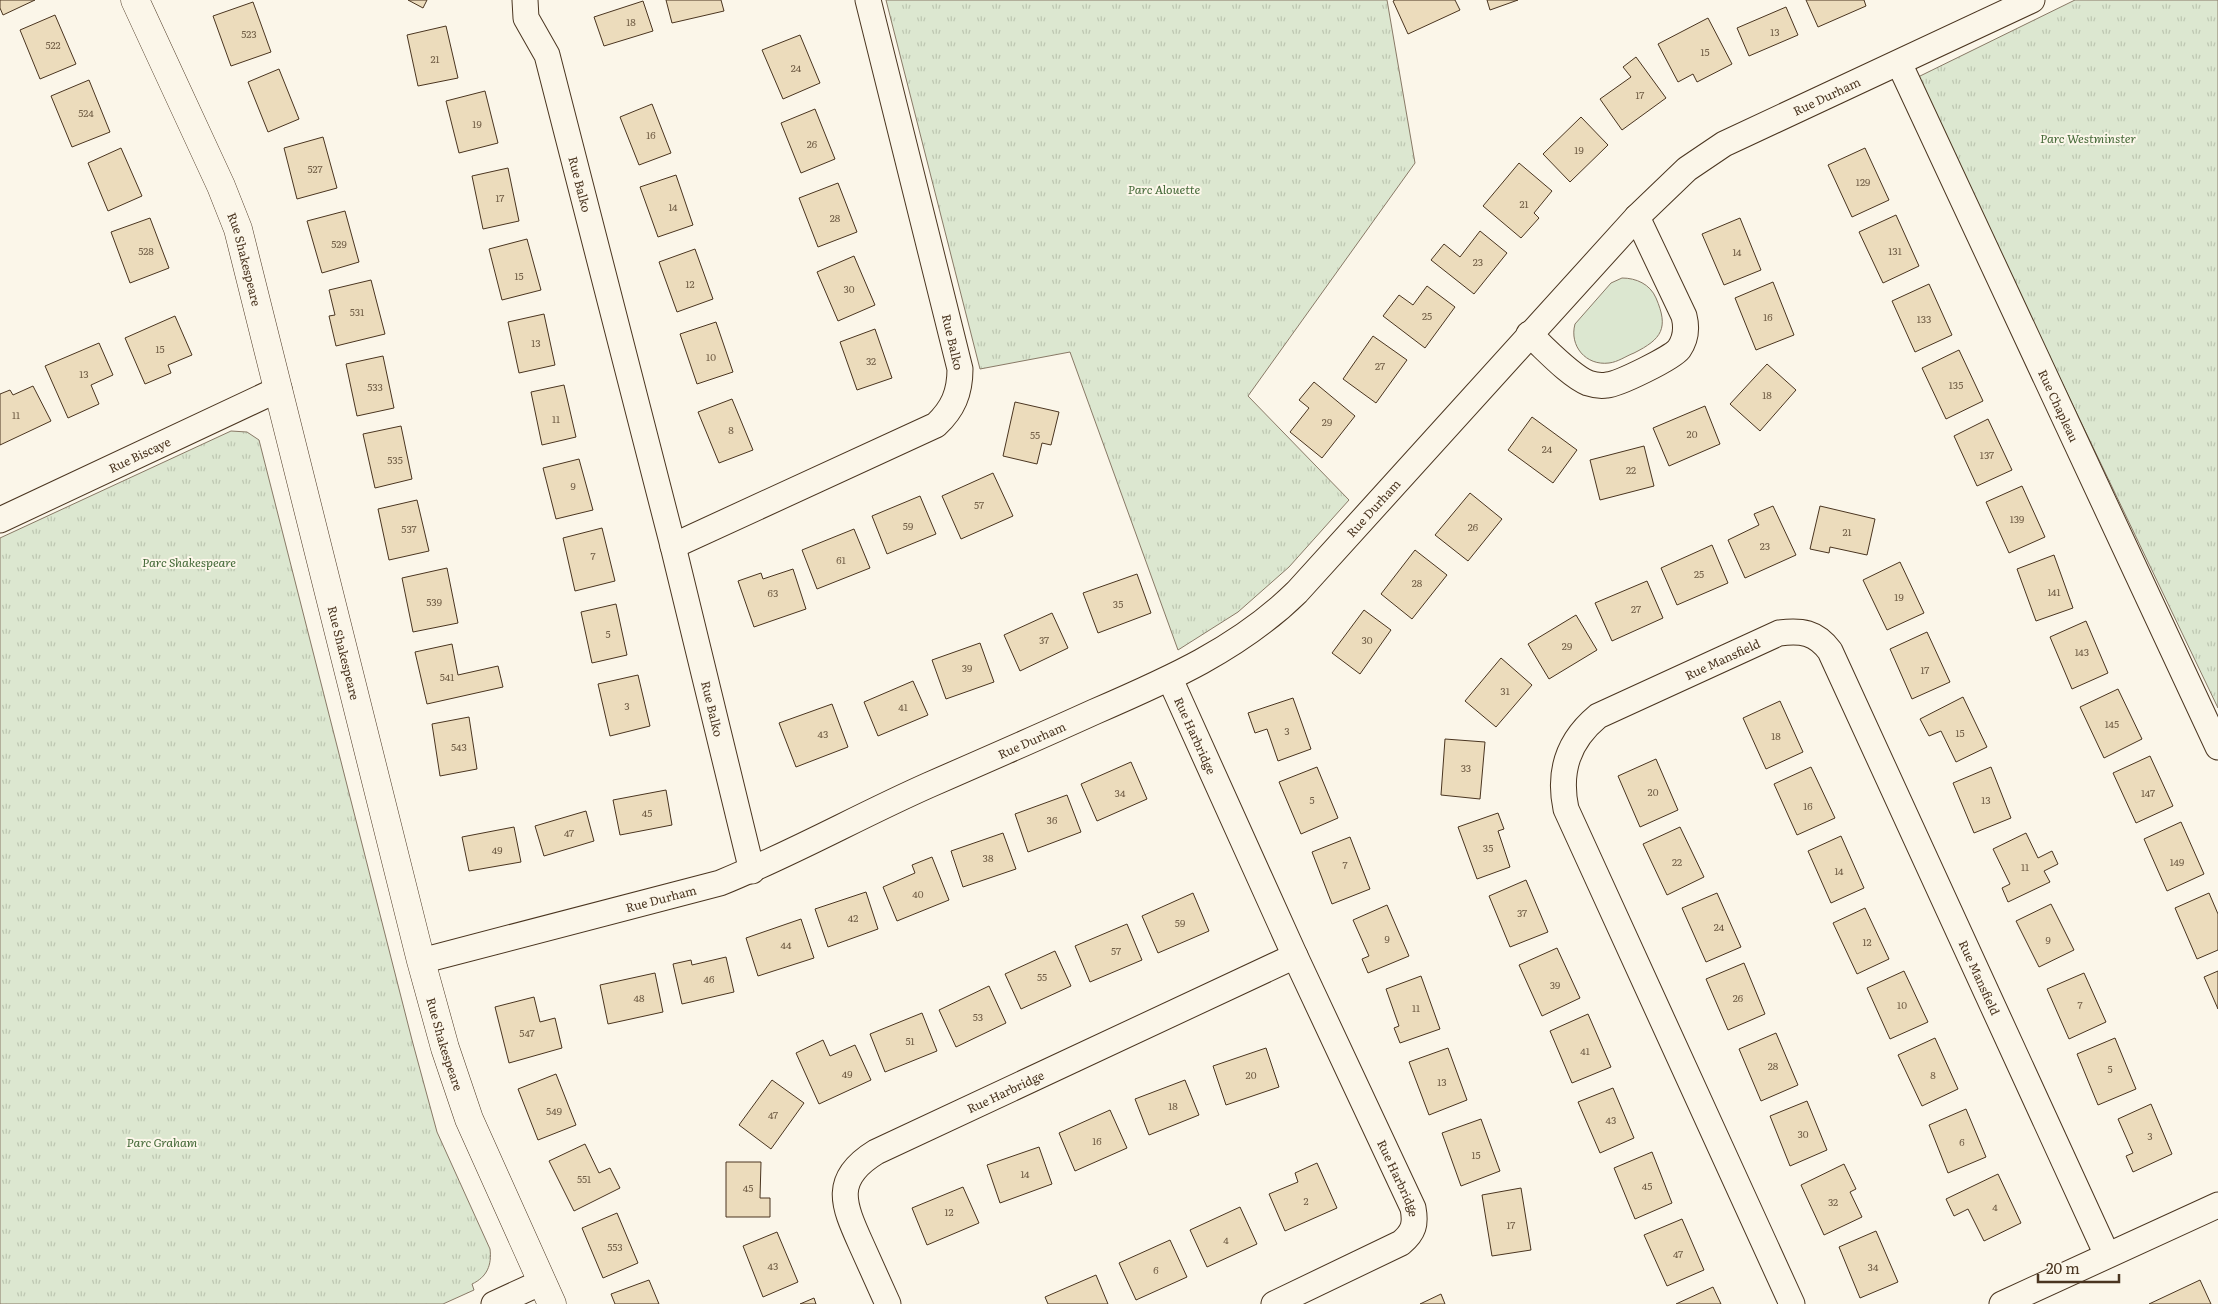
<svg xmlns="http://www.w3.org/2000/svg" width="2218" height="1304" viewBox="0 0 2218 1304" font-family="Literata,serif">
	<defs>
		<pattern id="park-tufts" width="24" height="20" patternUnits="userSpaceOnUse" patternTransform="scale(1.25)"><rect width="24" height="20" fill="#dce7d0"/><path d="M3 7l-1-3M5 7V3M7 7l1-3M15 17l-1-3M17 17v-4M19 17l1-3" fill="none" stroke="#bec7b2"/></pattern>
	</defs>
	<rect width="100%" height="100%" fill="#fbf6e9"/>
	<path fill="#dce7d0" stroke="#887966" d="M1622,278C1636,278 1650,284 1656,298C1669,328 1662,339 1634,353C1626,356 1618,362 1609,363C1586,366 1569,346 1575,324L1611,283Z"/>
	<g fill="url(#park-tufts)" stroke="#887966">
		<polygon points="886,0 1387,0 1415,163 1248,396 1349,500 1289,567 1238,612 1178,650 1070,352 980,369"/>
		<polygon points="2075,0 2218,0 2218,708 1916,78"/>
		<path d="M231,431L247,432L259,440L412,1040L437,1132L490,1249C492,1265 487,1277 472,1284L474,1290L443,1304H0V538Z"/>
	</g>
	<g fill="#ecdcbc" stroke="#4a3520">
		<polygon points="0,0 35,0 3,15 0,8"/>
		<polygon points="408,0 427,0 423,8"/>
		<polygon points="666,0 721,0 724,11 672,23"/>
		<polygon points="1395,0 1455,0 1460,10 1408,34 1393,1"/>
		<polygon points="1487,0 1518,0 1490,10"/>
		<polygon points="1806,0 1864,0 1866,6 1818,27"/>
		<polygon points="643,1 653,31 604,46 594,17"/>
		<polygon points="253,2 271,52 231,66 213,16"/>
		<polygon points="1786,7 1798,35 1749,56 1737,28"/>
		<polygon points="55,15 76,64 40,79 20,30"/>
		<polygon points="1708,18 1732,64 1697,82 1693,74 1678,82 1658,44"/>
		<polygon points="446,26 458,78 418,86 407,35"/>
		<polygon points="800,35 820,83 783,99 762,50"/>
		<polygon points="1636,57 1666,98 1622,130 1600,99 1631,77 1623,67"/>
		<polygon points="279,69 299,119 268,132 248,82"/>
		<polygon points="89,80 110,132 72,147 51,96"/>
		<polygon points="485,91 498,143 459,153 446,101"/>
		<polygon points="652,104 671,153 639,165 620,117"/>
		<polygon points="815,109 835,159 801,173 781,123"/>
		<polygon points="1581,117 1608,145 1570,182 1543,154"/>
		<polygon points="323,137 337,188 297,199 284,148"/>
		<polygon points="121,148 142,196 108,211 88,163"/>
		<polygon points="1865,148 1889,200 1852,217 1828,165"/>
		<polygon points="1519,163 1552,191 1534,213 1539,218 1521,238 1483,206"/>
		<polygon points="508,168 519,221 483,229 472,176"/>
		<polygon points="676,175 693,225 658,237 640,187"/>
		<polygon points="838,183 857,232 818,247 799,198"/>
		<polygon points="345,211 359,262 322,273 307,221"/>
		<polygon points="1896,215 1919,266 1883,283 1859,232"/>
		<polygon points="150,218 169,268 130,283 111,232"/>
		<polygon points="1740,218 1761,270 1724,285 1702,234"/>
		<polygon points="1480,231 1507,253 1474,294 1431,260 1444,244 1460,257"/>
		<polygon points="527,239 541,290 502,300 489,249"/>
		<polygon points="695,249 713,299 677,312 659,262"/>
		<polygon points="854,256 875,305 838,321 817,272"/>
		<polygon points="371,280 385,334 336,346 329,316 335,315 329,290"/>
		<polygon points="1773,282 1794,335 1756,350 1735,298"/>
		<polygon points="1929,284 1952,335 1915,352 1892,301"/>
		<polygon points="1427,286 1455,307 1425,348 1383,316 1399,295 1413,305"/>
		<polygon points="544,314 555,365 519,373 508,322"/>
		<polygon points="175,316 192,355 168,365 171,373 145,384 125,338"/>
		<polygon points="716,322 733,372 697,384 680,334"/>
		<polygon points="875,329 892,378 857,390 840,342"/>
		<polygon points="1373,336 1407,360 1376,403 1343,379"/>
		<polygon points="99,343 113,375 91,385 99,404 68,418 45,366"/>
		<polygon points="1959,350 1983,401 1946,419 1922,368"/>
		<polygon points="383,356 394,408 357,416 346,364"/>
		<polygon points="1767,364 1796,390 1760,431 1730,404"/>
		<polygon points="1314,382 1355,416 1322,458 1290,432 1309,408 1299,400"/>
		<polygon points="564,385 576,437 542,445 531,392"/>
		<polygon points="33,386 51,421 0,445 0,394 10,390 13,395"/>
		<polygon points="732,399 753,450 719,463 698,412"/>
		<polygon points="1015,402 1059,412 1051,445 1042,443 1037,464 1003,456"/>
		<polygon points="1705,406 1720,444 1669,466 1653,428"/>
		<polygon points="1532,417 1577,450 1553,483 1508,450"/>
		<polygon points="1988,419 2012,470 1977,486 1954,436"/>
		<polygon points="401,426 412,479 375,488 363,434"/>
		<polygon points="1644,446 1654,486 1600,500 1590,460"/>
		<polygon points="579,459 593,510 556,519 543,468"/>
		<polygon points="993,473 1013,516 961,539 942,496"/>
		<polygon points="2022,486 2045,537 2009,553 1986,502"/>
		<polygon points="1470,493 1502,519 1468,561 1435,535"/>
		<polygon points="920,496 936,534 887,554 872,516"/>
		<polygon points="417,500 429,551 389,560 378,509"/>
		<polygon points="1773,506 1796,555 1745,578 1728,540 1759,525 1754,514"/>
		<polygon points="1820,506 1875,519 1867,555 1830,547 1829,553 1810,549"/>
		<polygon points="602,528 615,581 575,591 563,538"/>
		<polygon points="854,529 870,568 817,589 802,550"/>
		<polygon points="1712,545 1728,583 1677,605 1661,568"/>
		<polygon points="1415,550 1447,575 1412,619 1381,594"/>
		<polygon points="2054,555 2073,608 2036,621 2017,569"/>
		<polygon points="1900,562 1924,613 1887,630 1863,580"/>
		<polygon points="447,568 458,623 413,632 402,578"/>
		<polygon points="793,569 806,609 754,627 738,581 761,573 763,579"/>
		<polygon points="1137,574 1151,613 1098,633 1083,593"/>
		<polygon points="1647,581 1663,618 1612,641 1595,603"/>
		<polygon points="616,604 627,655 592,663 581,612"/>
		<polygon points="1364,610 1391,630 1360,674 1332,653"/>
		<polygon points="1052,613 1068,648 1020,671 1004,635"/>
		<polygon points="1576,615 1597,650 1549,679 1528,644"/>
		<polygon points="2086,621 2108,673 2072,689 2050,637"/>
		<polygon points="1927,632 1950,682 1912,699 1890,649"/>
		<polygon points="980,643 994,682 946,699 932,660"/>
		<polygon points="452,644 458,675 498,666 503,687 427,704 415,652"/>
		<polygon points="1501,658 1532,685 1496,727 1465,701"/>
		<polygon points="638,675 650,726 610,736 598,684"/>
		<polygon points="913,681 928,715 878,736 864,702"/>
		<polygon points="2118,689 2142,739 2104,758 2080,707"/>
		<polygon points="1963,697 1987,747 1956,762 1941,731 1929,736 1920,719"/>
		<polygon points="1293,698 1311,749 1278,761 1267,729 1255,733 1248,713"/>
		<polygon points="1780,701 1803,752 1766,769 1743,718"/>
		<polygon points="832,704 848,747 796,767 779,723"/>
		<polygon points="469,717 477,769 440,776 432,724"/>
		<polygon points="1445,739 1485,742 1480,799 1441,795"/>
		<polygon points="2150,756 2173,806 2136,823 2113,773"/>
		<polygon points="1656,759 1678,810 1640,827 1618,776"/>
		<polygon points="1131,762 1147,799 1097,821 1081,784"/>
		<polygon points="1317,767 1338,818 1301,834 1279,782"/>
		<polygon points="1811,767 1835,818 1797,835 1774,784"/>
		<polygon points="1991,767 2011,818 1974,833 1953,783"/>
		<polygon points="666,790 672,825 620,835 613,800"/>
		<polygon points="1067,795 1081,832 1028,852 1015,814"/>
		<polygon points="586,811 594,841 544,856 535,826"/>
		<polygon points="1498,813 1504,829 1498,831 1510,867 1477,879 1458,827"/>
		<polygon points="2181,822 2204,874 2167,891 2144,839"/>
		<polygon points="514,827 521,862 469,871 462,837"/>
		<polygon points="1680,827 1704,877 1667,895 1643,844"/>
		<polygon points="1003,833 1016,869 963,887 951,851"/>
		<polygon points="2026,833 2038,858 2052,851 2058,864 2044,871 2050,882 2008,902 2002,888 2010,884 1993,849"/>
		<polygon points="1841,836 1864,888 1831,903 1808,851"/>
		<polygon points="1350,837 1370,889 1332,904 1312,852"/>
		<polygon points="932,857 949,900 897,921 883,887 915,873 912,865"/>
		<polygon points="1526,880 1548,932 1510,947 1489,896"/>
		<polygon points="866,892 878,929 828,947 815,909"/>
		<polygon points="1193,893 1209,931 1158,953 1142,916"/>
		<polygon points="1717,893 1741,947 1706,962 1682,908"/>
		<polygon points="2209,893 2218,914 2218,950 2197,959 2175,908"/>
		<polygon points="2051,904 2074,950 2039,967 2016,921"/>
		<polygon points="1387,905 1409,956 1368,973 1362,959 1369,956 1353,920"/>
		<polygon points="1865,908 1889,959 1857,974 1833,923"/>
		<polygon points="801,919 814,958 758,976 746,938"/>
		<polygon points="1127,924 1142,960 1090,982 1075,946"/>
		<polygon points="1557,948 1580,998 1542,1016 1519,965"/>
		<polygon points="1055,951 1071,986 1021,1009 1005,974"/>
		<polygon points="726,957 734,992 682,1004 673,964 691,960 692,965"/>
		<polygon points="1744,963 1765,1014 1728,1030 1706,979"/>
		<polygon points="1904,971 1928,1022 1890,1039 1867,988"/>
		<polygon points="2218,971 2218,1009 2204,977"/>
		<polygon points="655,973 663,1012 608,1024 600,985"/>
		<polygon points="2084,973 2106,1022 2069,1039 2047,989"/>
		<polygon points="1421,976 1440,1029 1400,1043 1394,1028 1399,1026 1386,989"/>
		<polygon points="989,986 1006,1023 956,1047 939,1010"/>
		<polygon points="534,997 540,1022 555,1018 562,1048 509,1063 495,1007"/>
		<polygon points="922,1013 937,1051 885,1072 870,1034"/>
		<polygon points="1588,1014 1611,1067 1572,1083 1550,1031"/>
		<polygon points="1776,1033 1798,1085 1761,1101 1739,1049"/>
		<polygon points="1935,1038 1958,1089 1922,1106 1898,1055"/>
		<polygon points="2115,1038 2136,1089 2098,1105 2077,1054"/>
		<polygon points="823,1040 830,1056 855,1045 871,1080 819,1104 796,1053"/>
		<polygon points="1266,1048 1279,1087 1226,1105 1213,1066"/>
		<polygon points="1448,1048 1467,1100 1429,1115 1409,1062"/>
		<polygon points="556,1074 576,1125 538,1140 518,1089"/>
		<polygon points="772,1080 804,1103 771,1149 739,1125"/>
		<polygon points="1185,1080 1199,1115 1149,1135 1135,1099"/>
		<polygon points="1613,1088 1634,1138 1600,1153 1578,1102"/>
		<polygon points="1807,1101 1827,1150 1790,1166 1770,1116"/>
		<polygon points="2151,1104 2172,1154 2133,1172 2126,1156 2133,1153 2118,1119"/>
		<polygon points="1966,1109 1986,1157 1948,1173 1929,1125"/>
		<polygon points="1110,1110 1127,1148 1075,1171 1059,1133"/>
		<polygon points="1481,1119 1500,1171 1461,1186 1442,1133"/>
		<polygon points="585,1144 599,1173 610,1168 620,1188 574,1211 549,1161"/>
		<polygon points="1039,1147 1052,1184 1000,1203 987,1165"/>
		<polygon points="1652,1152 1672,1203 1635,1219 1614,1168"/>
		<polygon points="726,1162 761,1162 760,1198 770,1198 770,1217 726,1217"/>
		<polygon points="1317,1163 1337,1208 1285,1231 1269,1194 1298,1182 1295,1173"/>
		<polygon points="1844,1164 1856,1189 1850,1192 1862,1217 1824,1235 1801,1185"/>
		<polygon points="1998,1174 2021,1223 1984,1241 1968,1209 1954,1216 1946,1199"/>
		<polygon points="963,1187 979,1223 927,1245 912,1208"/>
		<polygon points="1521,1188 1531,1250 1492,1256 1482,1195"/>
		<polygon points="1240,1207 1257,1244 1207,1267 1190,1230"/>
		<polygon points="617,1213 638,1263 603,1278 582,1228"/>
		<polygon points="1682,1219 1704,1270 1667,1286 1644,1235"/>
		<polygon points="1876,1231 1898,1282 1860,1298 1839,1247"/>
		<polygon points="777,1232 798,1282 763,1297 743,1246"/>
		<polygon points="1170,1240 1187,1277 1136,1300 1119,1263"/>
		<polygon points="1096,1275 1108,1304 1048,1304 1045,1297"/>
		<polygon points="649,1280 659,1304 615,1304 611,1294"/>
		<polygon points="2200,1280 2211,1304 2149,1304"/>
		<polygon points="1713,1287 1721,1304 1676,1304"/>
		<polygon points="1441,1294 1445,1304 1420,1304"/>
		<polygon points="814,1298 816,1304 800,1304"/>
	</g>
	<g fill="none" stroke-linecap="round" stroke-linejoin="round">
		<g stroke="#4a3520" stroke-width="27">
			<g id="minor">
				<path id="s1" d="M525,0L526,18L547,55L673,546L752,871"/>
				<path id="s2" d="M1899,63L2218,747"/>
				<path d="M1529,334C1545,348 1569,375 1588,383C1594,385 1601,386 1607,385C1619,384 1672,358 1679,349C1686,339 1687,328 1684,316L1637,217"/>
				<path id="s3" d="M0,520L279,389"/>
				<path d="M673,546L936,425C953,409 960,393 960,369L868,0"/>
				<path id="s4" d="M1170,679L1295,956L1413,1208C1416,1224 1414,1232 1401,1243L1274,1304"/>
				<path id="s5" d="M421,961L720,883C792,854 859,816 929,785C984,761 1039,737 1094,712C1168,680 1239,649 1297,592L1637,217L1687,169L1724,144L2032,0"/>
				<polyline points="494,1304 542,1282"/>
				<path id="s6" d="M888,1304C879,1284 870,1264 861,1244C843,1204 832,1179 876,1152L1295,956"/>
				<path id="s7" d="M1792,1304L1566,809C1558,771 1568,741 1598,716L1779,633C1801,630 1816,632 1830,651L2107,1255"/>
				<polyline points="2002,1304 2218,1205"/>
			</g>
		</g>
		<g stroke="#4a3520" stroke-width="29">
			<g id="tertiary">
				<path id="s8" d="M135,0L221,186L238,229L421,961L445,1048L469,1119L552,1304"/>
			</g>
		</g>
		<use href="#minor" stroke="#fbf6e9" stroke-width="25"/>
		<use href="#tertiary" stroke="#fbf6e9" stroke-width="28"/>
	</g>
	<g text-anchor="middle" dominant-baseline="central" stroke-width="4" stroke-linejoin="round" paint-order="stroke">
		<g font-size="10" fill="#725f47">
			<text x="631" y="21">18</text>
			<text x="1775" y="31">13</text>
			<text x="249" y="33">523</text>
			<text x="53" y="44">522</text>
			<text x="1705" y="51">15</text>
			<text x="435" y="58">21</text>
			<text x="796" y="67">24</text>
			<text x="1640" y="94">17</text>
			<text x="86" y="112">524</text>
			<text x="477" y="123">19</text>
			<text x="651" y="134">16</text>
			<text x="812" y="143">26</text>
			<text x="1579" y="149">19</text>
			<text x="315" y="168">527</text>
			<text x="1863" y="181">129</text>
			<text x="500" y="197">17</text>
			<text x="1524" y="203">21</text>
			<text x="673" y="206">14</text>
			<text x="835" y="217">28</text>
			<text x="339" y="243">529</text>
			<text x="146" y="250">528</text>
			<text x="1895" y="250">131</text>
			<text x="1737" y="251">14</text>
			<text x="1478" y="261">23</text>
			<text x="519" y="275">15</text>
			<text x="690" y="283">12</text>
			<text x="849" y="288">30</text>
			<text x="357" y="311">531</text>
			<text x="1427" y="315">25</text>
			<text x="1768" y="316">16</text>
			<text x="1924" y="318">133</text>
			<text x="536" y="342">13</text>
			<text x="160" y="348">15</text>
			<text x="711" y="356">10</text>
			<text x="871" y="360">32</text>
			<text x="1380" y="365">27</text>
			<text x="84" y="373">13</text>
			<text x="1956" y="384">135</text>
			<text x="375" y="386">533</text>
			<text x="1767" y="394">18</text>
			<text x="16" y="414">11</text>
			<text x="556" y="418">11</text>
			<text x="1327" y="421">29</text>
			<text x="731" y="429">8</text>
			<text x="1692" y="433">20</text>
			<text x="1035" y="434">55</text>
			<text x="1547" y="448">24</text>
			<text x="1987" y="454">137</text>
			<text x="395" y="459">535</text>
			<text x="1631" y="469">22</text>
			<text x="573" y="485">9</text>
			<text x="979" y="504">57</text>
			<text x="2017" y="518">139</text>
			<text x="908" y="525">59</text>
			<text x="1473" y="526">26</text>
			<text x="409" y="528">537</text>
			<text x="1847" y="531">21</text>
			<text x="1765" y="545">23</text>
			<text x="593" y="555">7</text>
			<text x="841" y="559">61</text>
			<text x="1699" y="573">25</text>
			<text x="1417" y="582">28</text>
			<text x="2054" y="591">141</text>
			<text x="773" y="592">63</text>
			<text x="1899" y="596">19</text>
			<text x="434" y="601">539</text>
			<text x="1118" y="603">35</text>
			<text x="1636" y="608">27</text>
			<text x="608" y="633">5</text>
			<text x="1044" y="639">37</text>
			<text x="1367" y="639">30</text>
			<text x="1567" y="645">29</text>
			<text x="2082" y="651">143</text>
			<text x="967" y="667">39</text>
			<text x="1925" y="669">17</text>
			<text x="447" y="676">541</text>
			<text x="1505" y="690">31</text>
			<text x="627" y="705">3</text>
			<text x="903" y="706">41</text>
			<text x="2112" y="723">145</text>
			<text x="1287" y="730">3</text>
			<text x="1960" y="732">15</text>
			<text x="823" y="733">43</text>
			<text x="1776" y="735">18</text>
			<text x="459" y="746">543</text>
			<text x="1466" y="767">33</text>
			<text x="1653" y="791">20</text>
			<text x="1120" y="792">34</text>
			<text x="2148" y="792">147</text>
			<text x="1312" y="799">5</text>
			<text x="1986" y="799">13</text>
			<text x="1808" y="805">16</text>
			<text x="647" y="812">45</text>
			<text x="1052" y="819">36</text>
			<text x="569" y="832">47</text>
			<text x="1488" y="847">35</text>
			<text x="497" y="849">49</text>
			<text x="988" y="857">38</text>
			<text x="1677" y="861">22</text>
			<text x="2177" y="861">149</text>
			<text x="1345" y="864">7</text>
			<text x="2025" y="866">11</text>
			<text x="1839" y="870">14</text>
			<text x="918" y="893">40</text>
			<text x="1522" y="912">37</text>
			<text x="853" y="917">42</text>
			<text x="1180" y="922">59</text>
			<text x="1719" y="926">24</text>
			<text x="1387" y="938">9</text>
			<text x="2048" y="939">9</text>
			<text x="1867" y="941">12</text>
			<text x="786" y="944">44</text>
			<text x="1116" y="950">57</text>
			<text x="1042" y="976">55</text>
			<text x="709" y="978">46</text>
			<text x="1555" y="984">39</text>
			<text x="639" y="997">48</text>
			<text x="1738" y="997">26</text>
			<text x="1902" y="1004">10</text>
			<text x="2080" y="1004">7</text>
			<text x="1416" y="1007">11</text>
			<text x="978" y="1016">53</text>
			<text x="527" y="1032">547</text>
			<text x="910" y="1040">51</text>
			<text x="1585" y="1050">41</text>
			<text x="1773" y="1065">28</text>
			<text x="2110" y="1068">5</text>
			<text x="847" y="1073">49</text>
			<text x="1251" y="1074">20</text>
			<text x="1933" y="1074">8</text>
			<text x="1442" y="1081">13</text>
			<text x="1173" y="1105">18</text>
			<text x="554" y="1110">549</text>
			<text x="773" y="1114">47</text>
			<text x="1611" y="1119">43</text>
			<text x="1803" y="1133">30</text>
			<text x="2150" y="1135">3</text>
			<text x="1097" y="1140">16</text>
			<text x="1962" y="1141">6</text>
			<text x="1476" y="1154">15</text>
			<text x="1025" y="1173">14</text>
			<text x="584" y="1178">551</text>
			<text x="1647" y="1185">45</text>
			<text x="748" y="1187">45</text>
			<text x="1306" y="1200">2</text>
			<text x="1833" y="1201">32</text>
			<text x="1995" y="1206">4</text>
			<text x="949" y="1211">12</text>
			<text x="1511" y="1224">17</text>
			<text x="1226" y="1239">4</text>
			<text x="615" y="1246">553</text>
			<text x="1678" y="1253">47</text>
			<text x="773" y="1265">43</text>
			<text x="1873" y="1266">34</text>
			<text x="1156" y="1269">6</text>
		</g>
		<g font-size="12" fill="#4a3520" stroke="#fbf6e9">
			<text stroke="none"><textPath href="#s5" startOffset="1691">Rue Durham</textPath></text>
			<text stroke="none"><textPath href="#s1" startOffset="194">Rue Balko</textPath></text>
			<text stroke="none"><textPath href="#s8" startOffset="282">Rue Shakespeare</textPath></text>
			<text transform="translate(953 342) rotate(77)">Rue Balko</text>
			<text stroke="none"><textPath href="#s2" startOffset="378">Rue Chapleau</textPath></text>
			<text stroke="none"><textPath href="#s3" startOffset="154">Rue Biscaye</textPath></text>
			<text stroke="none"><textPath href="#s5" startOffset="1071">Rue Durham</textPath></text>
			<text stroke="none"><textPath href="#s8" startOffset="688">Rue Shakespeare</textPath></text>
			<text stroke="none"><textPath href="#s7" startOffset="785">Rue Mansfield</textPath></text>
			<text stroke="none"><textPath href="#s1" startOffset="735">Rue Balko</textPath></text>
			<text stroke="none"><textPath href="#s4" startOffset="62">Rue Harbridge</textPath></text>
			<text stroke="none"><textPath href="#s5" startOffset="652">Rue Durham</textPath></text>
			<text stroke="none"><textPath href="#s5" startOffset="248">Rue Durham</textPath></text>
			<text stroke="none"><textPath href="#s7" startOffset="1264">Rue Mansfield</textPath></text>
			<text stroke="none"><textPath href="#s8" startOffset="1092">Rue Shakespeare</textPath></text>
			<text stroke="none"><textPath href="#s6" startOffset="316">Rue Harbridge</textPath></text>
			<text stroke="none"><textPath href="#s4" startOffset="549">Rue Harbridge</textPath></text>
		</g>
		<g font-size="12" font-style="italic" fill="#436837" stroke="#fbf6e9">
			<text x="2088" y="138">Parc Westminster</text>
			<text x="1164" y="189">Parc Alouette</text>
			<text x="189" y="562">Parc Shakespeare</text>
			<text x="162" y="1142">Parc Graham</text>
		</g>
	</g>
	<path d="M2038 1274v8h81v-8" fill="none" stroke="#4a3520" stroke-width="2.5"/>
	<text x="2046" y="1274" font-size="15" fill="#4a3520" stroke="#fbf6e9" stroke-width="4" paint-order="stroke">20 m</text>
</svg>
